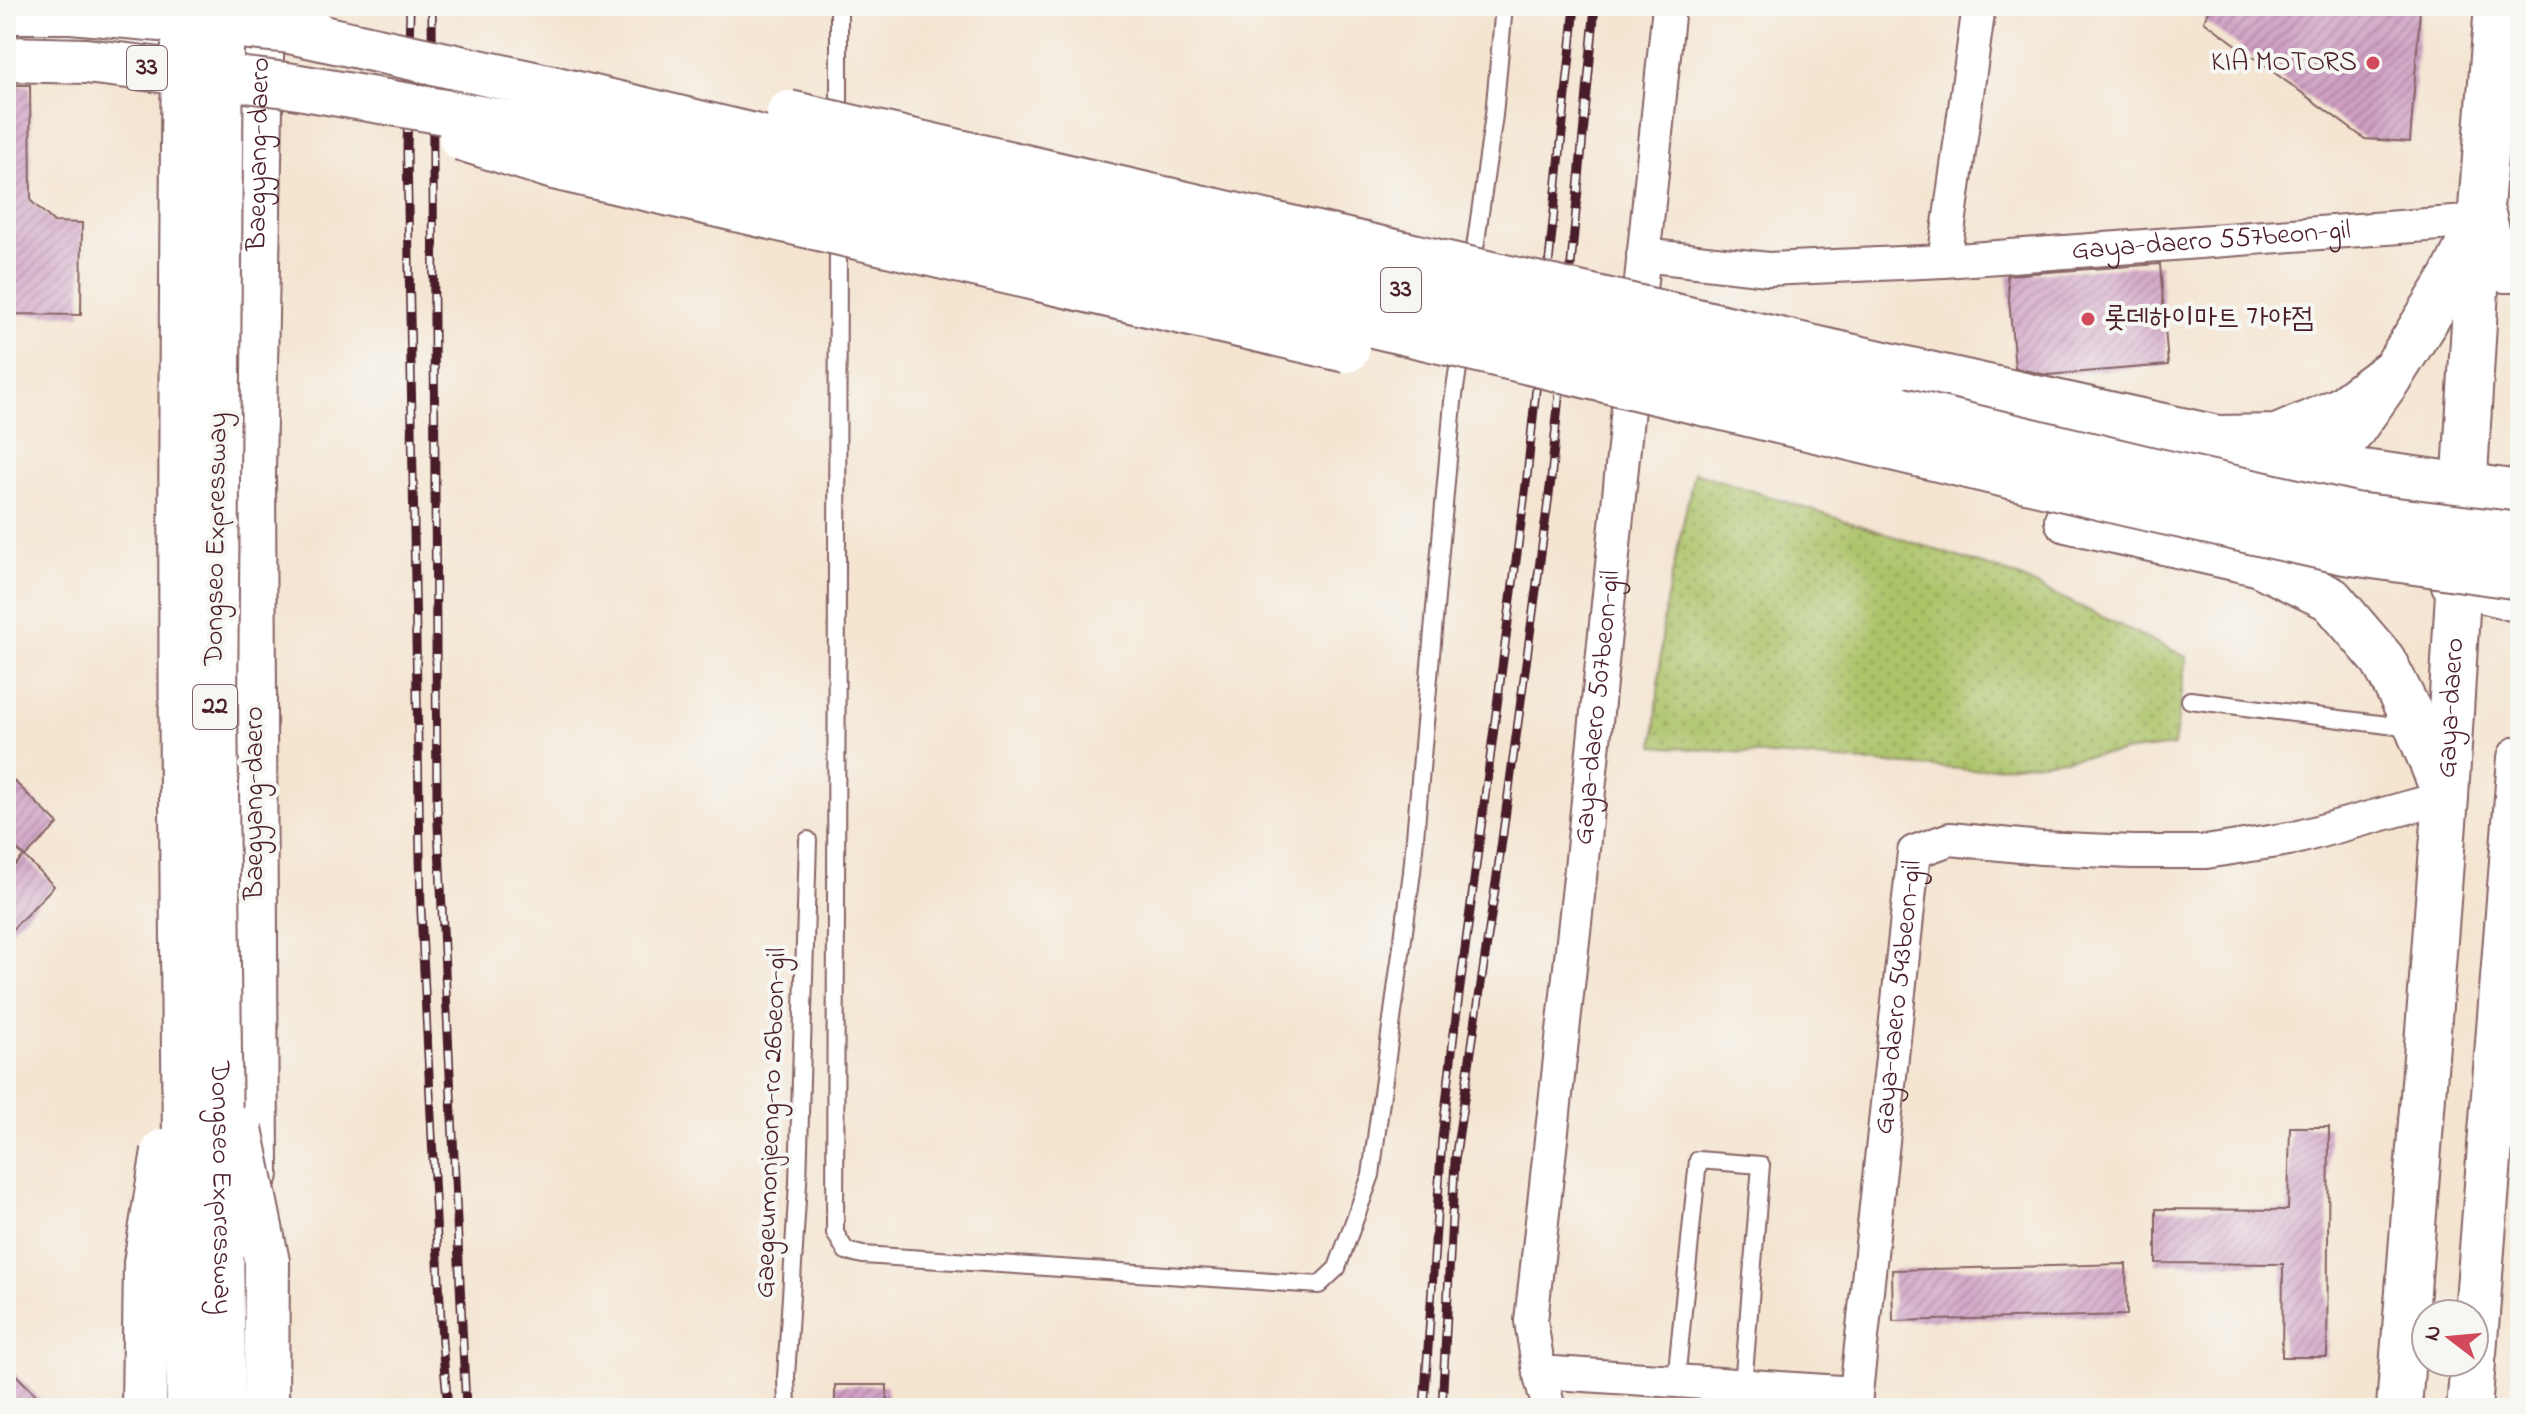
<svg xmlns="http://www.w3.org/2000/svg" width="2526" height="1414" viewBox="0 0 2526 1414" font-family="'Indie Flower','Poor Story',sans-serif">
	<defs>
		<pattern id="grass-dots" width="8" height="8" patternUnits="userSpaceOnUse" patternTransform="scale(2)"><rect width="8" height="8" fill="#acc368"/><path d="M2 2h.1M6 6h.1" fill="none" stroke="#8e9e56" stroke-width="1.8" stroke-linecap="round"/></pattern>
		<pattern id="building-hatch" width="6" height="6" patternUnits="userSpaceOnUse" patternTransform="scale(2)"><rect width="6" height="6" fill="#cf9fc3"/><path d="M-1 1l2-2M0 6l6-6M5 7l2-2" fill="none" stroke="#aa819f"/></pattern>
	</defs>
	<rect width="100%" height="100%" fill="#f6f6f2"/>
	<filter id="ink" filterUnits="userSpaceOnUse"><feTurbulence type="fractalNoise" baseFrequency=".0125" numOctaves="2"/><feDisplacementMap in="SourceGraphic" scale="16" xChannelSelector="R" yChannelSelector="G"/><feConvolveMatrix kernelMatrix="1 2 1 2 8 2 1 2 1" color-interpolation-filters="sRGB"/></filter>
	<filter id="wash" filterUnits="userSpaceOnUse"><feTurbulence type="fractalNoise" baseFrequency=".006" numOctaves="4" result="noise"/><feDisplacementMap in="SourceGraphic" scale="32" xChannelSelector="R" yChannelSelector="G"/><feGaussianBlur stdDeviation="1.8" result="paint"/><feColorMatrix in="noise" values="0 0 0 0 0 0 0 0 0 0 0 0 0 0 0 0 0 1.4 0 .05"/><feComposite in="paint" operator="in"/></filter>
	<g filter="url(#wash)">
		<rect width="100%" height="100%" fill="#f4e4d0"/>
		<polygon fill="url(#grass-dots)" stroke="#7b714a" stroke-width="2" points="1694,472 2014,575 2187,657 2174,746 1972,770 1654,746 1664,612"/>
		<g id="blocks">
			<g fill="url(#building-hatch)">
				<polygon points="2210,6 2323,6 2420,10 2410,142 2365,139 2204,21"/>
				<polygon points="6,85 30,85 31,201 54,222 82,223 81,315 6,314"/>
				<polygon points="2160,264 2168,365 2047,375 2015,368 2007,275"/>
				<polygon points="6,773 58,824 25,857 54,886 6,936 6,874 24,856 6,839"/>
				<polygon points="2290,1127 2329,1127 2327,1357 2282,1357 2283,1264 2156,1263 2156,1209 2288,1210"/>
				<polygon points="2126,1264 2127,1315 1893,1321 1892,1270"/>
				<polygon points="6,1365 49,1408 6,1408"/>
				<rect x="835" y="1385" width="52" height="23"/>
			</g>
		</g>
	</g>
	<g filter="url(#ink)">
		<use href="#blocks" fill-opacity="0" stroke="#866465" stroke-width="2"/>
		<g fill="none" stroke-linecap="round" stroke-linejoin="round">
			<g stroke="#866465" stroke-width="20">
				<g id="lane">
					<polyline points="839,6 839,120"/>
					<polyline points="838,236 835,1233 846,1251 863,1255 1319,1285 1337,1268 1371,1175 1412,872 1453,402 1461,348"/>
					<polyline points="1472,269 1494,115 1504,6"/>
					<polyline points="2190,700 2411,728"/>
					<polyline points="1676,1381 1698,1160 1761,1165 1743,1386"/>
					<polyline points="787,1408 786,1377 798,1183 808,840"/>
				</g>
			</g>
			<g stroke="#866465" stroke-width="36">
				<g id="street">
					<path id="s1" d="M1643,255L1768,269L1944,261L2480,221"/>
					<polyline points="1944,261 1979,6"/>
					<polyline points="1539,1372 1856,1393 1855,1408"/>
					<path id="s2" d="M1856,1393L1914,852L1950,839L2041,848L2133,852H2206L2295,838L2446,797"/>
					<path id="s3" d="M1549,1408L1539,1372L1531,1321L1582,859L1669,6"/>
				</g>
			</g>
			<g stroke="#866465" stroke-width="48">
				<g id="secondary">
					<polyline points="6,36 160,35"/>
					<polyline points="2484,218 2494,260 2504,270 2520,270"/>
					<polyline points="2295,463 2520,493"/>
					<polyline points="2189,469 2243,469 2295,463 2349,435 2390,377"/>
					<polyline points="2453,582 2520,600"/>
					<path id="s4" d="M256,1174L253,470L262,6"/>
					<polyline points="2474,1353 2520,758"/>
					<path id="s5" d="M2399,1408L2446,797L2480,221L2497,6"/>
					<polyline points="2469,1408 2473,1362"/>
				</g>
			</g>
			<g stroke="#866465" stroke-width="48">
				<g id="highway">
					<polyline points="1897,367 2217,438 2277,437 2342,409 2395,369 2452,278 2480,221"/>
					<polyline points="2067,520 2257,563 2331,599 2383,660 2418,729 2446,797"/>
				</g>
			</g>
			<use href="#lane" stroke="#fff" stroke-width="16"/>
			<use href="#street" stroke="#fff" stroke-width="32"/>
			<use href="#secondary" stroke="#fff" stroke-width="44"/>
			<use href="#highway" stroke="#fff" stroke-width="44"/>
			<g stroke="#4a1f2b" stroke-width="9">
				<g id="rail">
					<polyline points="410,6 407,152 421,910 442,1343 448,1408"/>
					<polyline points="432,6 437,804 466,1408"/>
					<polyline points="1424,1408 1442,1139 1454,1033 1527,477 1575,6"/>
					<polyline points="1442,1408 1455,1160 1499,862 1551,480 1595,6"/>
				</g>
			</g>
			<use href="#rail" stroke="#f6f6f2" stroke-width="6" stroke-dasharray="18" stroke-linecap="butt"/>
			<g stroke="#866465" stroke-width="48" stroke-linecap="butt">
				<g id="highway-bridge">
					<polyline points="6,11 71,11 315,33"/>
					<polyline points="285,30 552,88 2149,469 2355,515 2520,535"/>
					<path d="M184,44C179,499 181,954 189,1408"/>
					<path id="s6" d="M221,46L215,699L223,1408"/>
					<polyline points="6,59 86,61 287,85 550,130 2128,504 2345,552 2520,577"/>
					<polyline points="789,113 1897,367"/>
					<polyline points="461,138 554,167 1347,350"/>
					<polyline points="240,1129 267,1262 266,1408"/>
					<polyline points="144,1408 146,1263 164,1151"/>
				</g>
			</g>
			<use href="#highway-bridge" stroke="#fff" stroke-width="44"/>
		</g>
	</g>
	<g fill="#d1495b" stroke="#f6f6f2" stroke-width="3">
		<circle cx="2373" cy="63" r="8"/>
		<circle cx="2088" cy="319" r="8"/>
	</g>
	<g text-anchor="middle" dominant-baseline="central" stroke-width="8" stroke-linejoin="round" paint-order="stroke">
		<g fill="#f6f6f2" stroke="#7e6067" stroke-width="2">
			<rect x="127" y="46" width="40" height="44" rx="6"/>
			<rect x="1381" y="268" width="40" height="44" rx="6"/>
			<rect x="193" y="685" width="44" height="44" rx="6"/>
		</g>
		<g font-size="26" font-weight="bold" fill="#4a1f2b">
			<text x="147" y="68">33</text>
			<text x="1401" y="290">33</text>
			<text x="215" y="707">22</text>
		</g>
		<g font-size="28" fill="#4a1f2b" stroke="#f6f6f2" text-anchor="end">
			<text x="2357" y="63">KIA MOTORS</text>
			<text x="2104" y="319" text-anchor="start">롯데하이마트 가야점</text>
		</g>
		<g font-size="28" fill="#4a1f2b" stroke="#f6f6f2">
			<text stroke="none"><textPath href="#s4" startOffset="1020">Baegyang-daero</textPath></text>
			<text stroke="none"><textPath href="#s1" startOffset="570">Gaya-daero 557beon-gil</textPath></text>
			<text transform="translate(217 539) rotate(-89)">Dongseo Expressway</text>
			<text stroke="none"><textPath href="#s5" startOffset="702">Gaya-daero</textPath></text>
			<text stroke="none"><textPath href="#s3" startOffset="706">Gaya-daero 507beon-gil</textPath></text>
			<text transform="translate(255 803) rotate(-90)">Baegyang-daero</text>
			<text stroke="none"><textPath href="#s2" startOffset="398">Gaya-daero 543beon-gil</textPath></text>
			<text transform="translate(772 1123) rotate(-88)">Gaegeumonjeong-ro 26beon-gil</text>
			<text stroke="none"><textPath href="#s6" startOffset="1142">Dongseo Expressway</textPath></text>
		</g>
	</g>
	<rect width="2526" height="1414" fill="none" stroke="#f6f6f2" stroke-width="32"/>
	<g transform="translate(2450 1338) rotate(286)"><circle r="38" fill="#f6f6f2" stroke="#b1a0a2" stroke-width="2"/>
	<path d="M0-6L14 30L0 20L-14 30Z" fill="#d1495b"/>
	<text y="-12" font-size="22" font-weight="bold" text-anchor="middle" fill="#4a1f2b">N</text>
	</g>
</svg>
